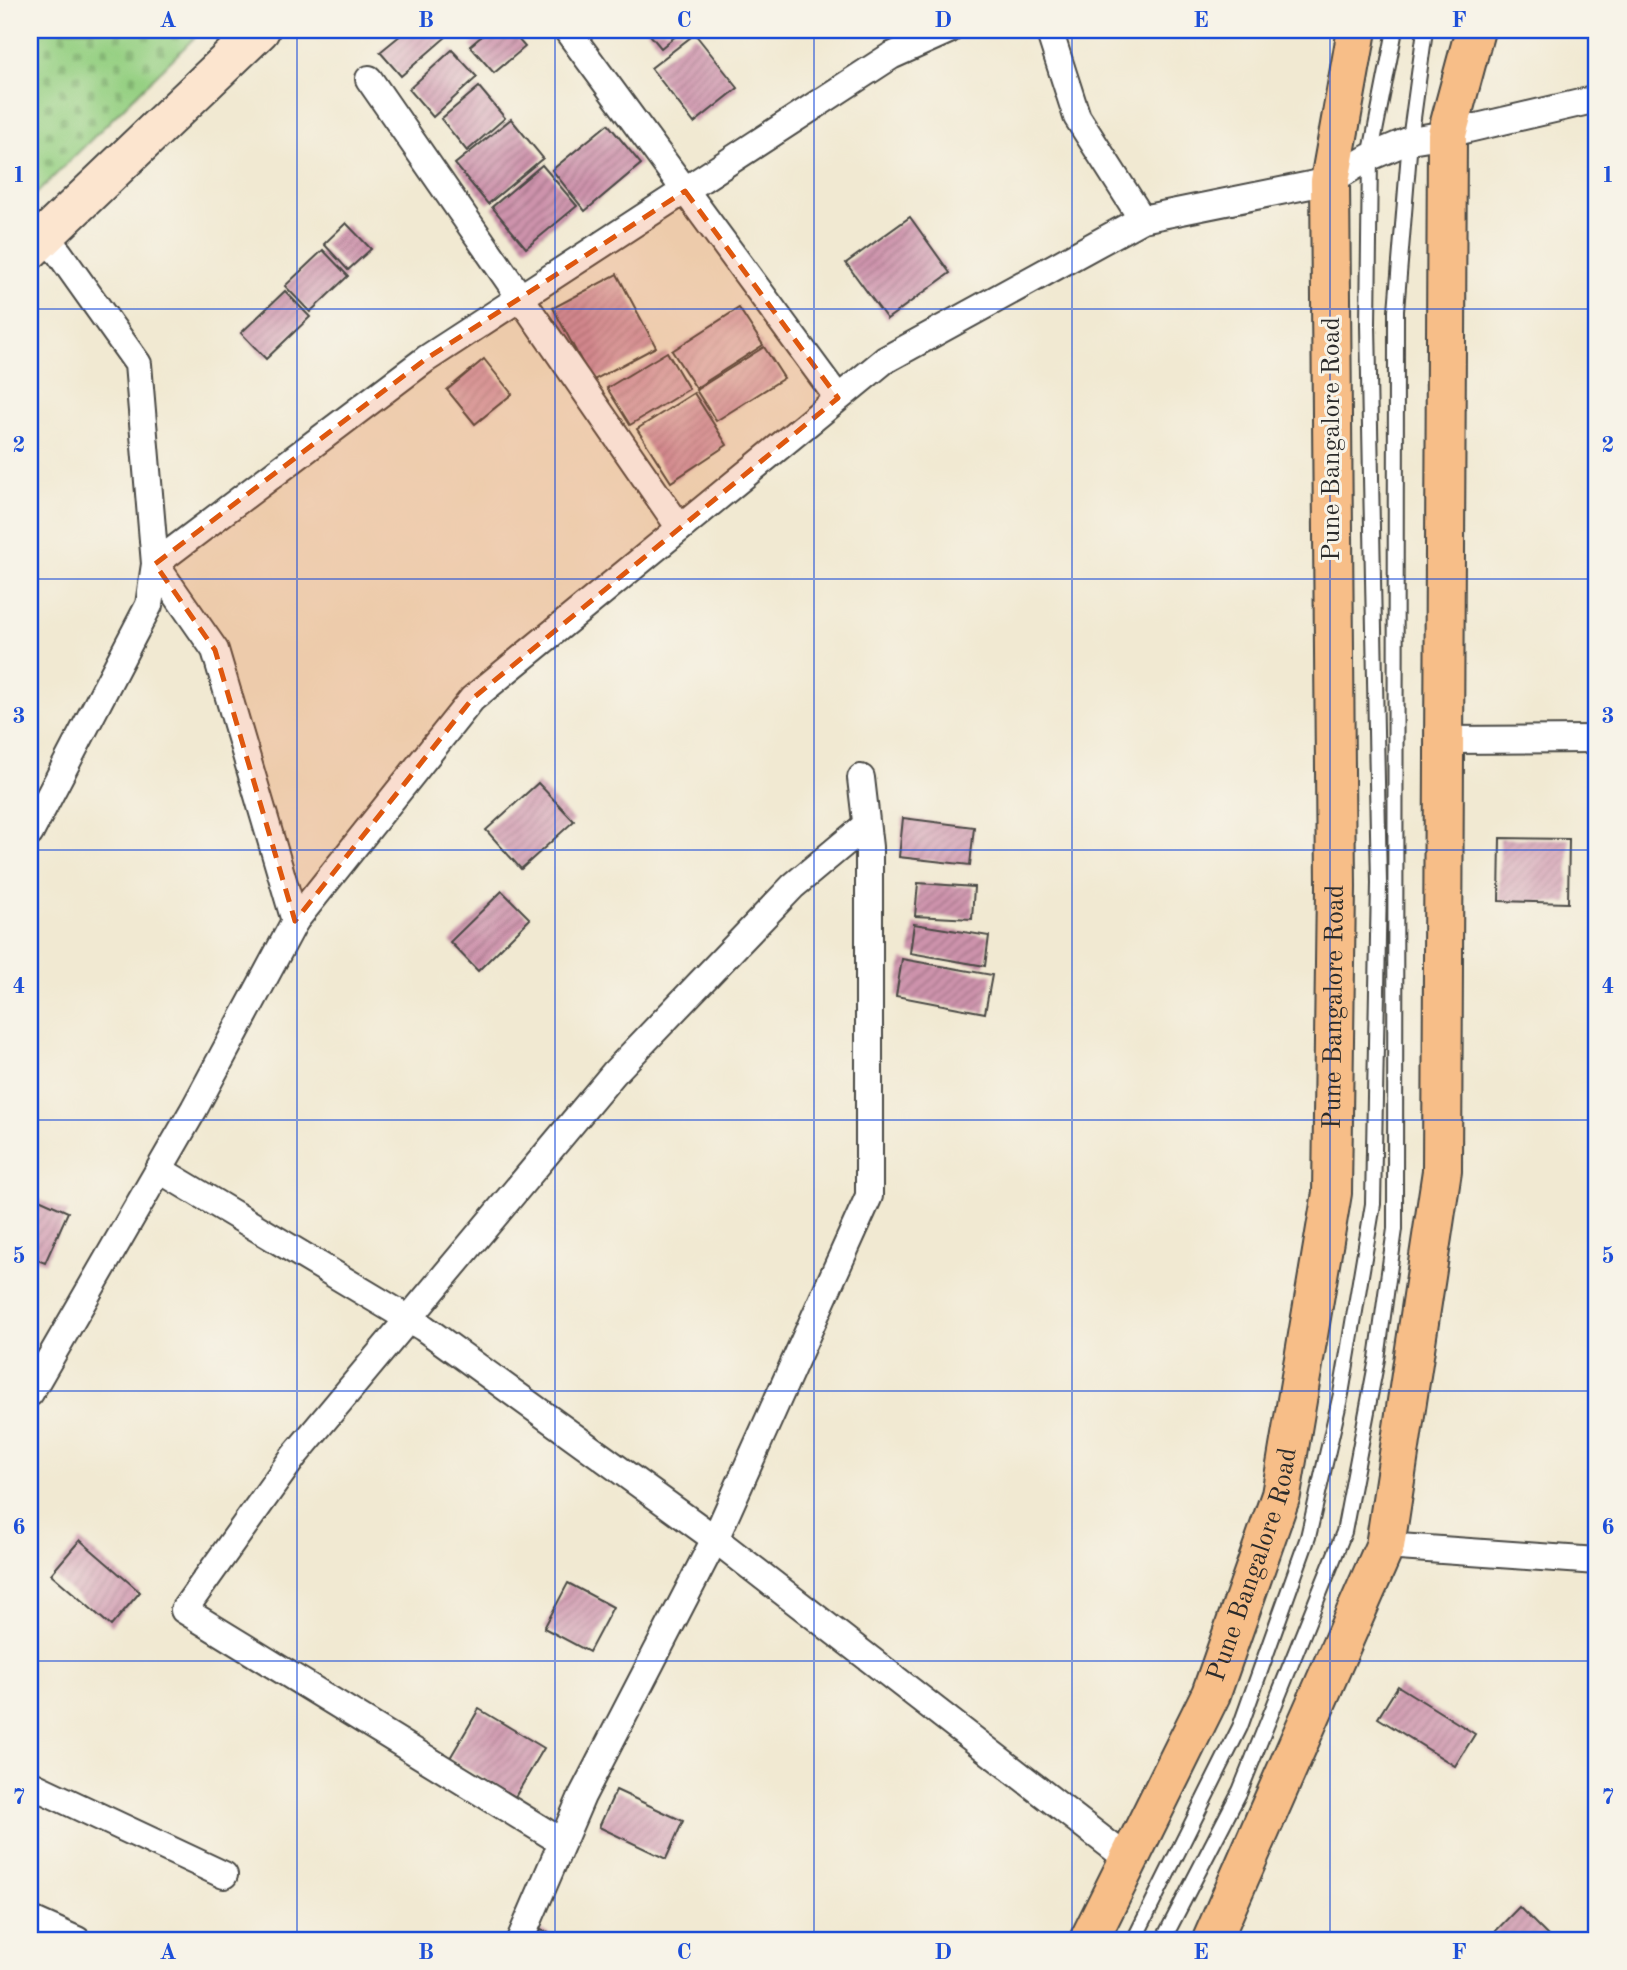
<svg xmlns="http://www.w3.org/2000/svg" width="1627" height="1970" viewBox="0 0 1627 1970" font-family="'Old Standard TT',serif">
	<defs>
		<pattern id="cemetery-stones" width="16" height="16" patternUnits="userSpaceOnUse" patternTransform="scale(1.75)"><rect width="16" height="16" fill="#96d083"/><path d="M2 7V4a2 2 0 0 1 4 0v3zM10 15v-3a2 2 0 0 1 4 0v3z" fill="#81b371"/></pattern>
		<pattern id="building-hatch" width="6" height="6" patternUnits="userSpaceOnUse" patternTransform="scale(1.75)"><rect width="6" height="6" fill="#cd93ac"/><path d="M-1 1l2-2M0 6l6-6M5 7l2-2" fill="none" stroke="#a7788c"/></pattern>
	</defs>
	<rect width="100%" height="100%" fill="#f7f3e8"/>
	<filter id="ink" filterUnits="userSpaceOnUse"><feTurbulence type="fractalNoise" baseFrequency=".0143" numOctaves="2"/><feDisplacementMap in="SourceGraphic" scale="14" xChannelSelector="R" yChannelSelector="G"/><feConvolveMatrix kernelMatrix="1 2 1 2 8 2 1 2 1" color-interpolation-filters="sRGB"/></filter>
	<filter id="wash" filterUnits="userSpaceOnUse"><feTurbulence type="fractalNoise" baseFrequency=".00686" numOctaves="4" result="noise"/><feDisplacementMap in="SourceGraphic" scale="28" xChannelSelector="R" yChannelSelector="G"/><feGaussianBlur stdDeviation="1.57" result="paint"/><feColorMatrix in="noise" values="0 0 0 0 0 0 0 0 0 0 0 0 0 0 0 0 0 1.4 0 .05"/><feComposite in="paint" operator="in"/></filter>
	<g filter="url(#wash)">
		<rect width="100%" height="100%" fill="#f1e9d2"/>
		<polygon fill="url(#cemetery-stones)" stroke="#607e57" stroke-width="2" points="30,30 202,30 35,195 30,204"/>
		<g id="blocks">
			<g fill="url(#building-hatch)">
				<polygon points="407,30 440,30 446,37 401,76 380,52"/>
				<polygon points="489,30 510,30 525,47 494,73 470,46"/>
				<polygon points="646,30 683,30 661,48"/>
				<polygon points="695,34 738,88 694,123 651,68"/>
				<polygon points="452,50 477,77 433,117 409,89"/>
				<polygon points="479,87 505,118 467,151 441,119"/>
				<polygon points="511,119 543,158 488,204 455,164"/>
				<polygon points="608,124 641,164 585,211 552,170"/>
				<polygon points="542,165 577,206 526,248 492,207"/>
				<polygon points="910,217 950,273 887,319 846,263"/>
				<polygon points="346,223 371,249 348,270 324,244"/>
				<polygon points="323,250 348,276 310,312 285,286"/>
				<polygon points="617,274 656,347 592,381 553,308"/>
				<polygon points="285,291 310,317 266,359 241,333"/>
				<polygon points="739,308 763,345 696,388 672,351"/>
				<polygon points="764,347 784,378 716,421 696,390"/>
				<polygon points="667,352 689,389 630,425 607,388"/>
				<polygon points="484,359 512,394 475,424 447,390"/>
				<polygon points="694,393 727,445 671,482 637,429"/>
				<polygon points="538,783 574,821 521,869 486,830"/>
				<polygon points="903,818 974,827 970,865 899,857"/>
				<polygon points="1500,838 1569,839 1568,903 1499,901"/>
				<polygon points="918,883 974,887 972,919 915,916"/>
				<polygon points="502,891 530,919 478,971 450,942"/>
				<polygon points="914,924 989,936 985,966 910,953"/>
				<polygon points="902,959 992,975 985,1013 896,996"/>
				<polygon points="30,1195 68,1212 45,1263 30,1257"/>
				<polygon points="80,1540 140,1592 111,1626 51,1574"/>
				<polygon points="568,1583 613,1607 589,1652 544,1628"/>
				<polygon points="1398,1686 1475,1734 1455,1766 1378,1718"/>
				<polygon points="479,1709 544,1748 515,1797 450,1758"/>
				<polygon points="616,1790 683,1821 666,1859 599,1827"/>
				<polygon points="1519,1907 1552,1940 1487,1940"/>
				<polygon points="541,1930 565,1940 537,1940"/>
			</g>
		</g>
	</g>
	<g filter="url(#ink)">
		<use href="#blocks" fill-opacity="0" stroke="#494844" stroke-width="2"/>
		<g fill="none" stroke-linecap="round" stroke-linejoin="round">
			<g stroke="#494844" stroke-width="18">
				<g id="lane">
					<polyline points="1134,1940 1240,1727 1308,1537 1341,1394 1373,1204 1379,883 1368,325 1370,157 1395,30"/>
					<polyline points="1163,1940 1240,1791 1344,1532 1377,1359 1395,1229 1396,311 1410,140 1425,30"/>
				</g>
			</g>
			<g stroke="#494844" stroke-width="30">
				<g id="street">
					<polyline points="567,30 838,398"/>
					<polyline points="1049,30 1077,117 1142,219"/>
					<polyline points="369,79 680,528"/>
					<polyline points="1442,740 1597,739"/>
					<polyline points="30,833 149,605 155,564 138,364 59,253 43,238"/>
					<polyline points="295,921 472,699 885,360 1142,219 1330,181 1370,157 1410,140 1447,134 1597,99"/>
					<polyline points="160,1170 424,1328 715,1539 1129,1860"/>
					<polyline points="30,1393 194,1109 295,921 215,650 155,564 426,359 891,56 949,30"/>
					<polyline points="1385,1546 1597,1561"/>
					<polyline points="30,1784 224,1875"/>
					<polyline points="562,1842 184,1610 294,1456 614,1073 793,886 866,825"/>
					<polyline points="30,1919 77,1940"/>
					<polyline points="520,1940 582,1796 715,1539 869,1196 869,847 861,778"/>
				</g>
			</g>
			<g stroke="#494844" stroke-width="42">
				<polyline id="secondary" points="30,250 260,30"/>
			</g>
			<g stroke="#494844" stroke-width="42">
				<g id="primary">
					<path id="s1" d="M1089,1940L1211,1694L1281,1495L1332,1193L1336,887L1330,181L1357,30"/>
					<polyline points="1212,1940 1385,1546 1442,1171 1447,134 1475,30"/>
				</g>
			</g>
			<use href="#lane" stroke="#fff" stroke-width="14"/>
			<use href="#street" stroke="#fff" stroke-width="26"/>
			<use href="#secondary" stroke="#fce5cf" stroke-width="38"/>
			<use href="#primary" stroke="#f7be88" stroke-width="38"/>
		</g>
	</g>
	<path fill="#df570e" fill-opacity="0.2" stroke="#df570e" stroke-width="5" stroke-dasharray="14 9" stroke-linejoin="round" d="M685,191L838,398L472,699L295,921L215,650L155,564L426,359Z"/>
	<path fill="none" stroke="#1d4ed8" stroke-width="2" stroke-opacity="0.55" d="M297,30V1940M555,30V1940M814,30V1940M1072,30V1940M1330,30V1940M30,309H1597M30,579H1597M30,850H1597M30,1120H1597M30,1391H1597M30,1661H1597"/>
	<g text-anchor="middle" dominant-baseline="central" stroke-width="6" stroke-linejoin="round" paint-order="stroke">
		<g font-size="26" fill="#2b2b2b" stroke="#f7f3e8">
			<text transform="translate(1332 439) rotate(-90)">Pune Bangalore Road</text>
			<text stroke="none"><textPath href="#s1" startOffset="978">Pune Bangalore Road</textPath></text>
			<text stroke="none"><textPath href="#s1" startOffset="411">Pune Bangalore Road</textPath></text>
		</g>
	</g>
	<rect width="1627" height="1970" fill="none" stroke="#f7f3e8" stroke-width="77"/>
	<rect x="38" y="38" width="1550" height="1894" fill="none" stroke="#1d4ed8" stroke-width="2.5"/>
	<g font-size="23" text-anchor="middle" font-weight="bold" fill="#1d4ed8">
		<text x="168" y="27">A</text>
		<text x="426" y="27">B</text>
		<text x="684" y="27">C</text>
		<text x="943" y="27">D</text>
		<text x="1201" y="27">E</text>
		<text x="1459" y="27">F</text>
		<text x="19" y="182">1</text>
		<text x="1608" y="182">1</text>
		<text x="19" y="452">2</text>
		<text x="1608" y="452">2</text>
		<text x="19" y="723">3</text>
		<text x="1608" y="723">3</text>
		<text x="19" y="993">4</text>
		<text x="1608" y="993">4</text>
		<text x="19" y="1263">5</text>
		<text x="1608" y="1263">5</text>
		<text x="19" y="1534">6</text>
		<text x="1608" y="1534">6</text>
		<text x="19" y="1804">7</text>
		<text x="1608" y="1804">7</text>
		<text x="168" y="1959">A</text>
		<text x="426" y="1959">B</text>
		<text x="684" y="1959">C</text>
		<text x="943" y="1959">D</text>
		<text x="1201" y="1959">E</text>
		<text x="1459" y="1959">F</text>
	</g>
</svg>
